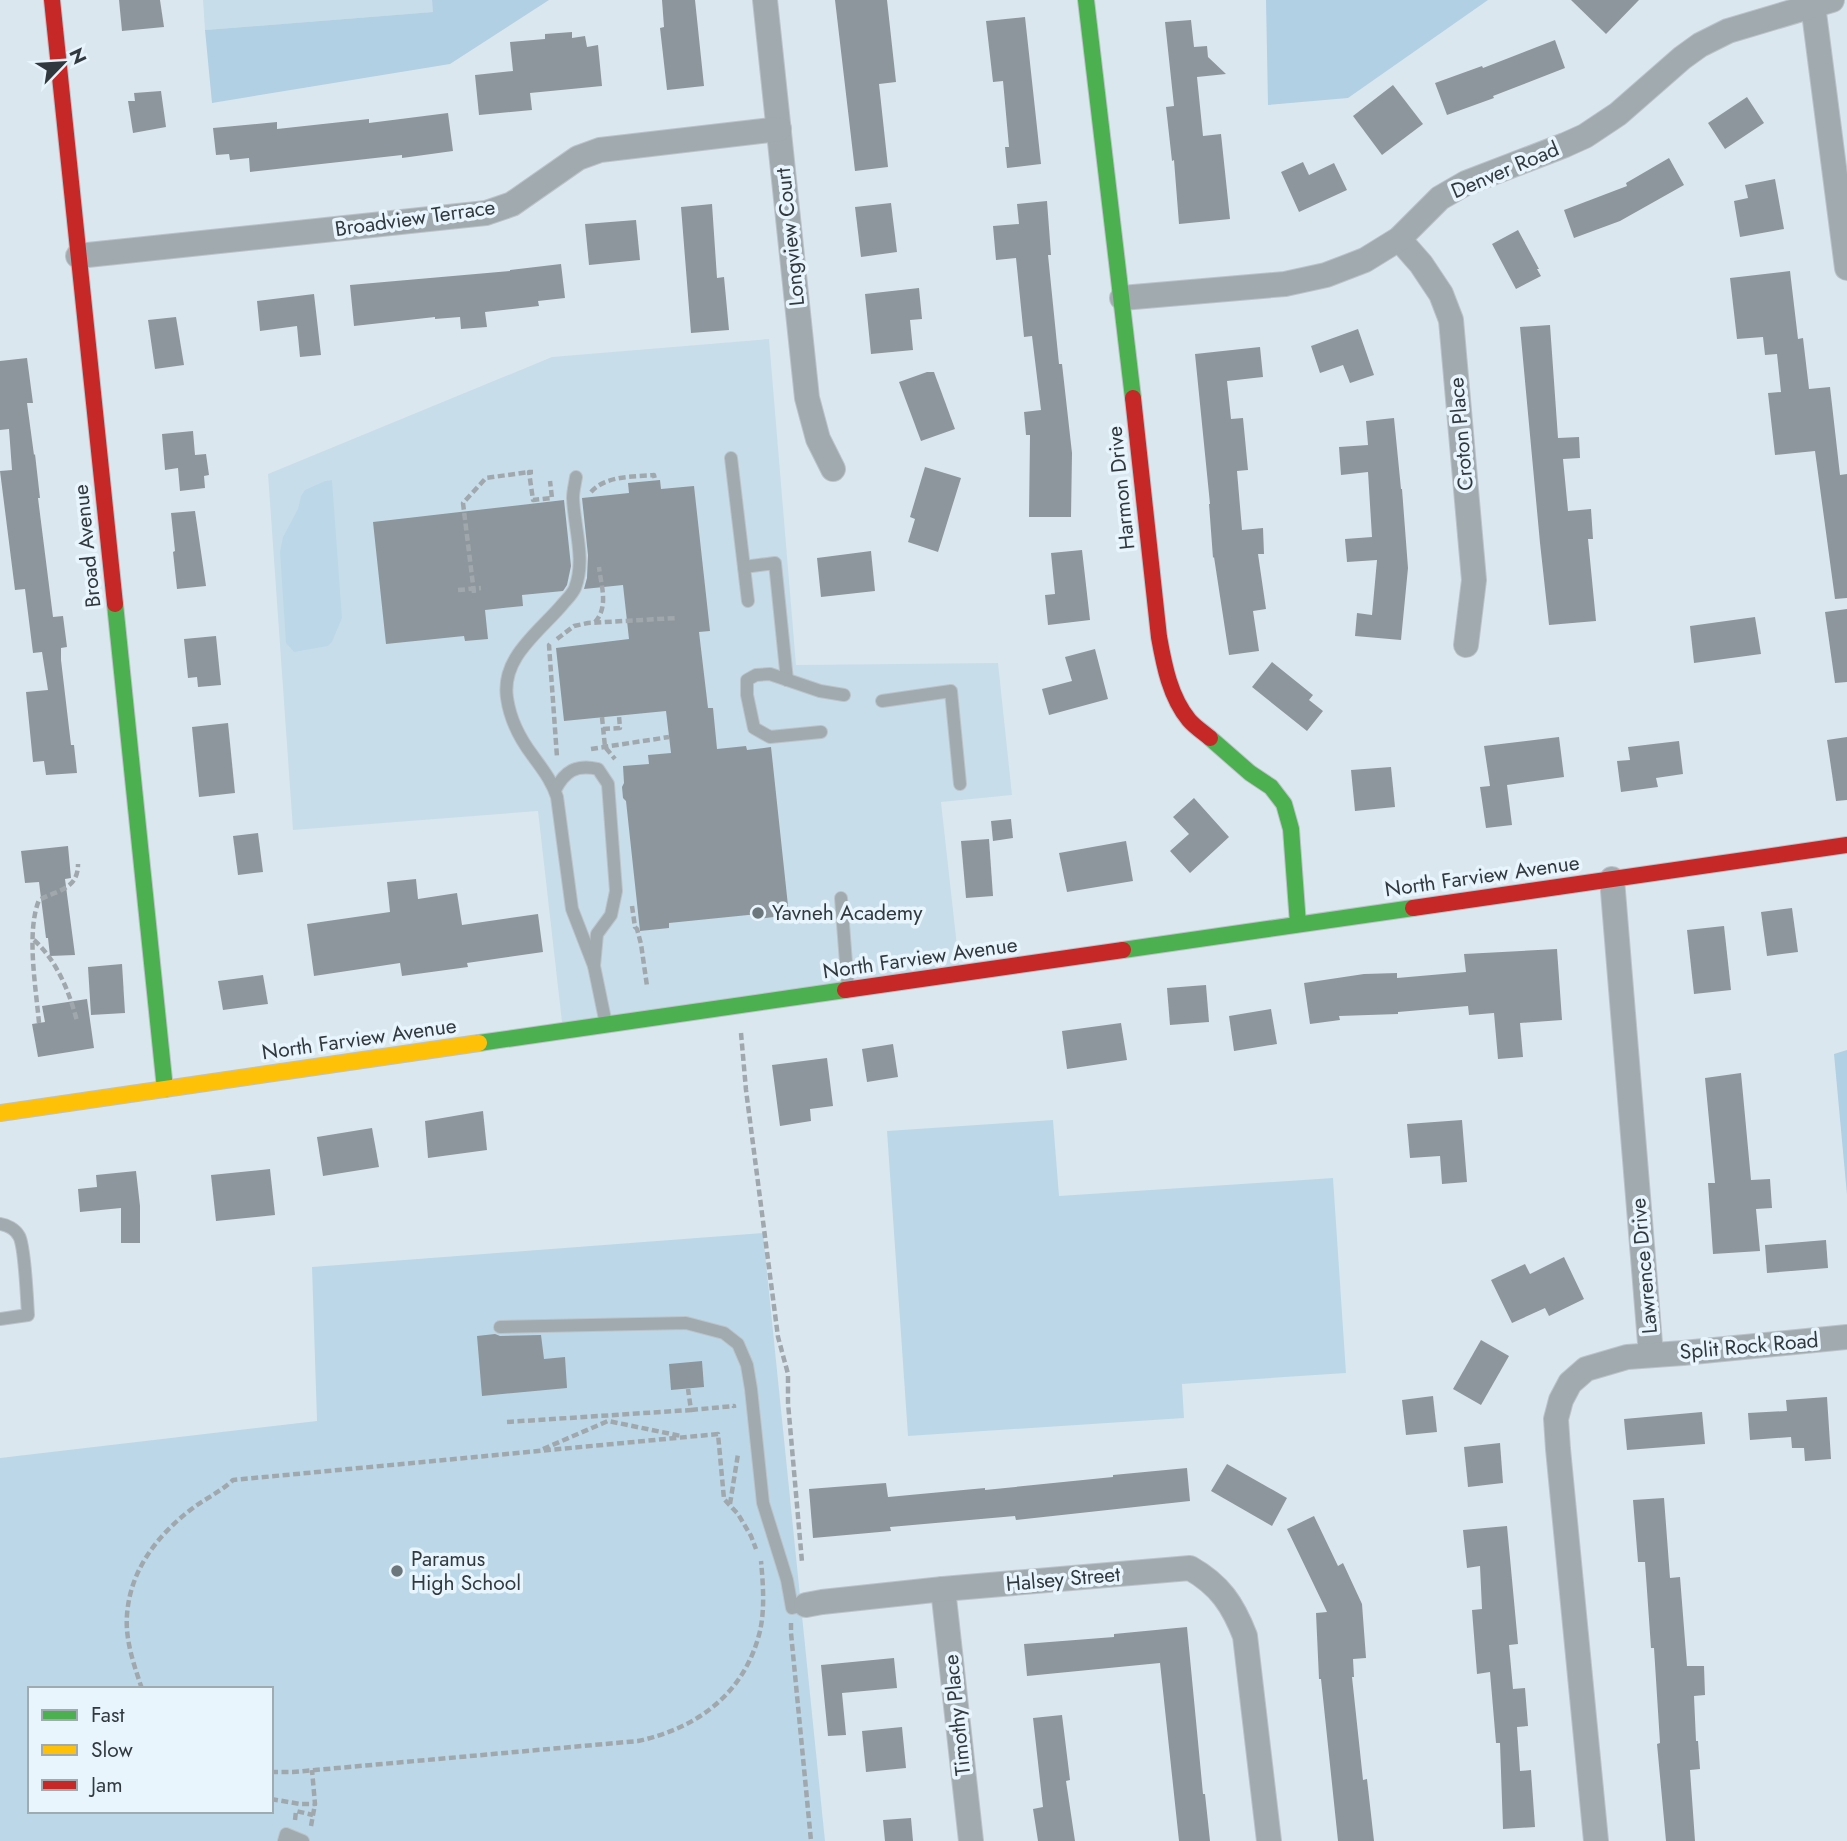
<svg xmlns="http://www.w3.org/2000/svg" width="1847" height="1841" viewBox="0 0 1847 1841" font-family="Jost,sans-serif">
	<rect width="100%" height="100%" fill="#dbe7ef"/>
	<g fill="#c8ddea">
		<polygon points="203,0 432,0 434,12 205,30"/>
		<polygon points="769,339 796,665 998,663 1012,795 941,802 960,973 563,1031 538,811 293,830 268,474 552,357"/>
	</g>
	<g fill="#bcd8e8" fill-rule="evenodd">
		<polygon points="332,480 342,618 332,642 328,646 294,652 286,643 280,552 283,537 298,509 301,496 305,490 325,481"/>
		<polygon points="1053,1120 1059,1196 1333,1178 1346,1373 1182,1384 1184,1418 908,1436 887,1131"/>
		<path d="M763,1233L825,1841H0V1458L317,1421L312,1267ZM30,1689H271V1811H30Z"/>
	</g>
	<g fill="#b2d0e3">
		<polygon points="432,0 549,0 450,64 212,103 205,30 433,12"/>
		<polygon points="1266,0 1488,0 1348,98 1268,105"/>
		<polygon points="1847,1050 1847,1195 1834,1054"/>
	</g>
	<g fill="#8d969c">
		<polygon points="119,0 160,0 164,27 122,31"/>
		<polygon points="662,0 695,0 704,86 667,90 660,28 664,27"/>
		<polygon points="835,0 887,0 896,82 879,84 888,167 855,171"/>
		<polygon points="1571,0 1639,0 1606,34"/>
		<polygon points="1025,17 1041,164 1007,168 1005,147 1009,147 1003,81 993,82 986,21"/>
		<polygon points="1191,20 1194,47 1207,46 1208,57 1226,74 1197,77 1203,136 1221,134 1230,219 1179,224 1174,160 1172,161 1166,107 1174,106 1165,22"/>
		<polygon points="572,32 572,38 585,36 587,47 598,45 602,86 530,93 532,110 479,115 475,75 513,71 510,42 545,39 545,34"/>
		<polygon points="1555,40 1565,68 1493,96 1494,98 1447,115 1435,83 1482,66 1483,68"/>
		<polygon points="1393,85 1423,124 1382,155 1353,116"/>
		<polygon points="161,91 166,127 133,133 128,101 135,101 134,93"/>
		<polygon points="1747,97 1764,123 1725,149 1708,123"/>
		<polygon points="448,113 453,151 402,158 402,155 250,172 249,158 230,160 229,154 216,155 213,128 277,122 277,129 369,119 369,123"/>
		<polygon points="1669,158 1684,185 1620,221 1574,238 1564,210 1627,186 1626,183"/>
		<polygon points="1303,162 1309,175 1334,163 1347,190 1299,212 1281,172"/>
		<polygon points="1775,179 1784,229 1740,237 1734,201 1748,198 1745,185"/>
		<polygon points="1047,201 1051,255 1048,255 1059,364 1062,364 1072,453 1071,517 1029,517 1030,435 1026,435 1024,412 1041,410 1032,336 1024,337 1016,258 996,260 993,226 1019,224 1017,204"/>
		<polygon points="891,203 897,252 861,257 855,207"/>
		<polygon points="712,204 717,278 724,277 729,330 691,333 681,207"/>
		<polygon points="636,220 640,260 589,265 585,224"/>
		<polygon points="1518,230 1539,269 1537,269 1541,276 1516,289 1492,244"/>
		<polygon points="561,264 565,298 538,301 539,306 485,312 487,327 461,329 460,317 435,319 435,317 354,326 350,285 510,271 510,270"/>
		<polygon points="1790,271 1798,339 1803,338 1809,389 1830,387 1840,475 1847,474 1847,598 1835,599 1815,451 1775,455 1768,393 1781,392 1777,354 1765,355 1763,337 1737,339 1730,278"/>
		<polygon points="919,288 922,319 910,320 913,350 871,354 865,294"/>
		<polygon points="314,294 321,355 300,357 297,326 260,331 257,301"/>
		<polygon points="176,317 184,365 155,369 148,320"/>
		<polygon points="1550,325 1558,438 1579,437 1580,458 1563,459 1568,511 1591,509 1593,539 1588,539 1596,621 1549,625 1540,543 1520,327"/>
		<polygon points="1358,329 1374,375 1350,383 1343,365 1320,373 1311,346"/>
		<polygon points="1260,347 1263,377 1227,381 1231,419 1243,418 1248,470 1237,471 1242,530 1263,528 1264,554 1258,554 1266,609 1253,611 1259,651 1229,655 1214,557 1213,558 1209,504 1210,504 1195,354"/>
		<polygon points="27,358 33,403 27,403 34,455 35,454 40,498 38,498 53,617 63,616 67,647 61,648 61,660 71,745 74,745 77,773 46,775 44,761 33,762 26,692 48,690 42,652 33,653 25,589 15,590 0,471 12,470 9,429 0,430 0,361"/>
		<polygon points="927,372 934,372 955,429 921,441 899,382"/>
		<polygon points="1394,418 1401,489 1402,489 1408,568 1401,640 1355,636 1357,613 1372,615 1377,560 1347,562 1345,539 1372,537 1368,472 1341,475 1339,447 1368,445 1366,421"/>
		<polygon points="193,431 195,455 206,454 209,475 204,476 205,488 180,491 178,468 165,470 162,434"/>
		<polygon points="925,467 961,478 938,552 908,542 915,519 910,517"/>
		<polygon points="660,480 661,489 694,486 710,631 699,632 708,708 713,708 717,749 746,746 747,750 771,747 789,915 759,919 758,914 669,923 669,928 640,931 626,801 623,798 622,787 624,783 623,766 649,764 648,755 671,753 666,711 564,721 556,648 629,639 623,585 584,589 587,578 588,555 582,498 629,493 628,483"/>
		<polygon points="564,500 571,566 567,585 563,591 522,595 523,606 485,610 488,639 465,641 464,636 386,644 373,522"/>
		<polygon points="195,511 206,586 177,589 173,552 175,551 171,513"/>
		<polygon points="1082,550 1090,620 1048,625 1045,595 1055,594 1051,553"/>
		<polygon points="871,551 875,591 821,597 817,558"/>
		<polygon points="1847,609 1847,682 1835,683 1825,612"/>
		<polygon points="1755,617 1761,654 1694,663 1690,626"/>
		<polygon points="216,636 221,685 198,687 197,677 188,678 184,639"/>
		<polygon points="1095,649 1108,699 1049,715 1042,689 1072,681 1065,657"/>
		<polygon points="1272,662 1313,695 1309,700 1323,711 1307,731 1252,687"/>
		<polygon points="228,723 235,793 199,797 192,727"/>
		<polygon points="1559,737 1564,777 1507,785 1512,825 1486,828 1480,787 1490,786 1484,746"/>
		<polygon points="1847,737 1847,800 1836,801 1827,740"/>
		<polygon points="1679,741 1683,774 1656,778 1658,787 1621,792 1617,761 1630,760 1628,747"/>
		<polygon points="1391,767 1395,807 1355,811 1351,770"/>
		<polygon points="1194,798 1229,837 1190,873 1170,851 1189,834 1173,817"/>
		<polygon points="1011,819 1013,838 993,841 991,821"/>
		<polygon points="258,833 263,872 238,875 233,836"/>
		<polygon points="989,839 993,896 966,898 961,841"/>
		<polygon points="1126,841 1133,881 1067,892 1059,853"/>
		<polygon points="68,846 71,878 65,879 75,955 50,956 48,938 46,938 39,882 25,883 21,851"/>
		<polygon points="416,879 418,899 457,893 462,925 538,914 543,952 467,963 468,967 402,976 400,963 314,976 307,924 390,912 387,882"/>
		<polygon points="1792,908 1798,952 1767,956 1761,912"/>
		<polygon points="1724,926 1731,990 1694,994 1687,930"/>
		<polygon points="1557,949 1562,1020 1520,1023 1523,1057 1498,1059 1494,1013 1469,1015 1468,1006 1398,1012 1398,1014 1339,1016 1340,1020 1310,1024 1304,983 1364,974 1397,973 1397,978 1466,972 1464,954"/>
		<polygon points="122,964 125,1013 91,1015 88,967"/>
		<polygon points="263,975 268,1004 223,1010 218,981"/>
		<polygon points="1206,985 1209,1022 1170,1025 1167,988"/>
		<polygon points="87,999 94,1048 38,1057 32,1024 45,1022 42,1006"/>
		<polygon points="1271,1009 1277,1044 1234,1051 1229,1016"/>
		<polygon points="1121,1023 1127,1060 1067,1069 1062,1031"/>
		<polygon points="893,1044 898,1077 867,1082 862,1049"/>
		<polygon points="827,1058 833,1106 810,1109 811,1121 780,1126 772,1065"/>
		<polygon points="1741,1073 1751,1180 1770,1179 1772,1208 1756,1209 1760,1251 1713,1254 1708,1183 1715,1183 1705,1078"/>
		<polygon points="483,1111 487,1150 428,1158 425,1121"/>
		<polygon points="1462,1120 1467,1182 1442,1184 1440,1156 1410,1158 1407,1124"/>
		<polygon points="372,1128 379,1167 323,1176 317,1137"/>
		<polygon points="270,1169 275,1215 216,1221 211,1175"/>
		<polygon points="136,1171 140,1206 140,1243 121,1243 121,1208 80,1212 78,1189 97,1187 96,1175"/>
		<polygon points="1826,1240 1828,1268 1767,1273 1765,1245"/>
		<polygon points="1564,1257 1584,1299 1549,1316 1545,1308 1512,1323 1491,1280 1525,1264 1530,1274"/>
		<polygon points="495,1334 500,1336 541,1335 544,1359 565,1357 567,1388 482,1396 477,1336"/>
		<polygon points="1481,1340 1509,1356 1481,1405 1453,1389"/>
		<polygon points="702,1361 704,1387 671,1390 669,1364"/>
		<polygon points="1433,1396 1437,1432 1406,1435 1402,1400"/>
		<polygon points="1827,1397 1831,1459 1805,1461 1804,1448 1792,1448 1791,1437 1750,1440 1748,1413 1787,1411 1786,1400"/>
		<polygon points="1702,1412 1705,1444 1627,1450 1624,1419"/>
		<polygon points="1500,1443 1503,1483 1468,1487 1464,1447"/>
		<polygon points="1227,1464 1287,1498 1272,1526 1211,1491"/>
		<polygon points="1187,1468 1190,1501 1016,1520 1015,1516 890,1527 891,1531 813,1538 809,1489 886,1483 888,1497 985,1488 985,1490 1113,1477 1113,1475"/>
		<polygon points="1664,1498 1670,1578 1680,1577 1687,1666 1704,1666 1705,1695 1694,1696 1696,1741 1698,1741 1700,1769 1690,1770 1695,1841 1666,1841 1657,1744 1660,1743 1654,1648 1651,1648 1645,1562 1638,1562 1633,1500"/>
		<polygon points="1314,1516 1338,1566 1343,1563 1362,1604 1366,1658 1353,1659 1354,1677 1352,1677 1363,1780 1367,1779 1374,1841 1338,1841 1321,1679 1319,1679 1316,1613 1327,1612 1287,1529"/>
		<polygon points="1507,1526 1518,1644 1509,1645 1513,1689 1525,1688 1528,1726 1517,1727 1520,1771 1531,1770 1535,1827 1503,1829 1500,1743 1496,1743 1490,1672 1477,1674 1472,1610 1482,1609 1480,1566 1467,1568 1463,1530"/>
		<polygon points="1187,1627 1203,1794 1205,1794 1210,1841 1179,1841 1160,1663 1027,1676 1024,1644 1114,1637 1114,1634"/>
		<polygon points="894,1658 897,1688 842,1693 846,1735 828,1736 821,1665"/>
		<polygon points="1062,1715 1070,1780 1066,1781 1075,1841 1038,1841 1033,1809 1043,1807 1033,1718"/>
		<polygon points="902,1727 906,1768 866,1772 862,1731"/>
		<polygon points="911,1818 913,1841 885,1841 883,1820"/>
	</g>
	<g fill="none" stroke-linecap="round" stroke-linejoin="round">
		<g stroke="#bbc3ca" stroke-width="14">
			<g id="lane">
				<polyline points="731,458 748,601"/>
				<path d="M576,477C575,484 573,491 573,498C574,527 586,560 575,588C572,595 566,600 562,605C538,633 501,658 507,698C510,719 520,739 533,756C543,770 552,781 557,797L572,909L594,966"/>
				<polyline points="744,567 775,563 787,680"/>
				<polyline points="882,701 951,691 960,784"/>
				<polyline points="821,732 770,737 754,728 747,695 747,680 756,675 770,674 820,691 844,695"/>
				<path d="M555,790C565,771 576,764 598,769L608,784L616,891L611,915L597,934L594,966L606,1024"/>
				<polyline points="841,898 848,989"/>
				<path d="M0,1224C7,1225 15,1229 19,1236C25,1246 27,1300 28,1315L0,1319"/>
				<polyline points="500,1327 686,1323 724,1333 738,1344 747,1365 751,1389 763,1503 787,1580 792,1608 806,1605"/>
				<polyline points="284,1841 286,1834 303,1841"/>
			</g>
		</g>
		<g stroke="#bbc3ca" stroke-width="26">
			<g id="street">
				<polyline points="765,0 807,398 818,439 833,469"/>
				<polyline points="1813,5 1847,268"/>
				<polyline points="1399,239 1421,264 1441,294 1451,320 1474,580 1466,645"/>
				<polyline points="78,256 486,213 512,204 578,158 600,150 779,129"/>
				<polyline points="1122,298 1285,284 1326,275 1365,260 1399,239 1440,198 1466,183 1565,145 1585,136 1618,114 1682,58 1700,45 1728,31 1832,0"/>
				<polyline points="1612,879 1651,1355"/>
				<polyline points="943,1589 971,1841"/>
				<path d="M806,1605L822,1602L943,1589L1190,1568C1220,1585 1233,1605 1245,1636L1269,1841"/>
				<polyline points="1596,1841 1558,1449 1556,1419 1561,1400 1570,1383 1586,1369 1627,1357 1683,1353 1847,1337"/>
			</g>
		</g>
		<g stroke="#bbc3ca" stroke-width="18">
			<g id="fast">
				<polyline points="1086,0 1133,398"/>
				<polyline points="115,604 165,1089"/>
				<polyline points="1210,738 1250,773 1271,787 1284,804 1291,829 1298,924"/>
				<polyline points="1123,950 1413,908"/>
				<polyline points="479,1043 845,990"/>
			</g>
		</g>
		<g stroke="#bbc3ca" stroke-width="18">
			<polyline id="slow" points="0,1113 479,1043"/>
		</g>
		<g stroke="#bbc3ca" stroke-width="18">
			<g id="jam">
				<polyline points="52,0 115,604"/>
				<path d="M1133,398L1159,637C1164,665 1170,697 1189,720C1195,727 1203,732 1210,738"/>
				<polyline points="1413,908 1847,845"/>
				<polyline points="845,990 1123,950"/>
			</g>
		</g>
		<g stroke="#a1a8ad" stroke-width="4.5" stroke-dasharray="7 3.5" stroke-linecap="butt">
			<polyline points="533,472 529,472 533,500 552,498 550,481"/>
			<path d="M591,492C606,475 634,477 654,475L655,480"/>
			<polyline points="458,590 481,588"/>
			<polyline points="474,593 463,503 486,478 529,472"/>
			<path d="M595,622C609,607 601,585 599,567"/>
			<polyline points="557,639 574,626 588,623 677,618"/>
			<polyline points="550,644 549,645 557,757"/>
			<polyline points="602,717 605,747 615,759"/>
			<polyline points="603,729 620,728 619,716"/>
			<polyline points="591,749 669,737"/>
			<polyline points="632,906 635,927 637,929 641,944 647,986"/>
			<path d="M34,940C57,961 69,991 77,1021"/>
			<path d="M39,1023C36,988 26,932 39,900C57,890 78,890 78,864"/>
			<polyline points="741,1033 746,1090 778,1337 788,1374 788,1403 802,1562"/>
			<polyline points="691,1410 734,1406 734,1408"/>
			<polyline points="507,1422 691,1410 688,1389"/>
			<polyline points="543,1449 608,1421 681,1436"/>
			<polyline points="730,1504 738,1454"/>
			<polyline points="791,1623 791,1633 811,1841"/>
			<path d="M142,1689C134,1665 125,1640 127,1615C130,1571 156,1537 189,1511C204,1499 219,1493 233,1480L718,1434L724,1499L738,1514L751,1536L756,1549"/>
			<path d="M271,1772H293L638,1741C698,1728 745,1693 760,1631C765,1609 763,1583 761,1561"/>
			<polyline points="271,1799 300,1804 315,1804 312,1770"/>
			<polyline points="295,1820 296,1811 313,1815"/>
			<polyline points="311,1826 315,1804"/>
		</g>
		<use href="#lane" stroke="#a1aaae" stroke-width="12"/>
		<use href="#street" stroke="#a1aaae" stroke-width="24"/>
		<use href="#fast" stroke="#4caf50" stroke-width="16"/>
		<use href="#slow" stroke="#ffc107" stroke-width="16"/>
		<use href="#jam" stroke="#c62828" stroke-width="16"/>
	</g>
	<g fill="#6c767d" stroke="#e8f5fd" stroke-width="2.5">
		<circle cx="758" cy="913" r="7"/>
		<circle cx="397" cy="1571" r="7"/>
	</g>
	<g text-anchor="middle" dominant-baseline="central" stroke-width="7" stroke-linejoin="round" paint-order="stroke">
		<g font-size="21" fill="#31393f" stroke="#e8f5fd">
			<text transform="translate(1505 170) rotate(-23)">Denver Road</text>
			<text transform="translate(415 218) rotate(-8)">Broadview Terrace</text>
			<text transform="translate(790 237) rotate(-96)">Longview Court</text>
			<text transform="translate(1461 434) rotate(-95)">Croton Place</text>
			<text transform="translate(1121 488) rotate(-96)">Harmon Drive</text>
			<text transform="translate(87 546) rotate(-96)">Broad Avenue</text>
			<text transform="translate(1482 876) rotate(-8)">North Farview Avenue</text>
			<text transform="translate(920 958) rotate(-8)">North Farview Avenue</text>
			<text transform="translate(359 1039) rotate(-8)">North Farview Avenue</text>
			<text transform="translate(1644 1266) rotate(-95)">Lawrence Drive</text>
			<text transform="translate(1749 1346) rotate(-5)">Split Rock Road</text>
			<text transform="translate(1063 1579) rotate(-5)">Halsey Street</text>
			<text transform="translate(957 1715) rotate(-96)">Timothy Place</text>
		</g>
		<g font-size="21" fill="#31393f" stroke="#e8f5fd" text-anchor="start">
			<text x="772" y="913">Yavneh Academy</text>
			<text x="411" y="1559">Paramus<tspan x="411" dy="24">High School</tspan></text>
		</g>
	</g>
	<rect x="28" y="1687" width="245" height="126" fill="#e8f5fd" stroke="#9faab1" stroke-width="2"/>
	<rect x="42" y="1710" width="35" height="10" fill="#4caf50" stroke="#9faab1" stroke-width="2"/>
	<text x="91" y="1722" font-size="21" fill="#31393f">Fast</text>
	<rect x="42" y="1745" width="35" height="10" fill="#ffc107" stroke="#9faab1" stroke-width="2"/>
	<text x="91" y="1757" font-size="21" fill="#31393f">Slow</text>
	<rect x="42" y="1780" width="35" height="10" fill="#c62828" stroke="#9faab1" stroke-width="2"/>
	<text x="91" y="1792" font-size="21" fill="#31393f">Jam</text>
	<g transform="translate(63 63) rotate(65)" stroke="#e8f5fd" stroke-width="5" paint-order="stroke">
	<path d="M0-5L12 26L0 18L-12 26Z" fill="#31393f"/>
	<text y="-10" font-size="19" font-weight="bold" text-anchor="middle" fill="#31393f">N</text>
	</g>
</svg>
